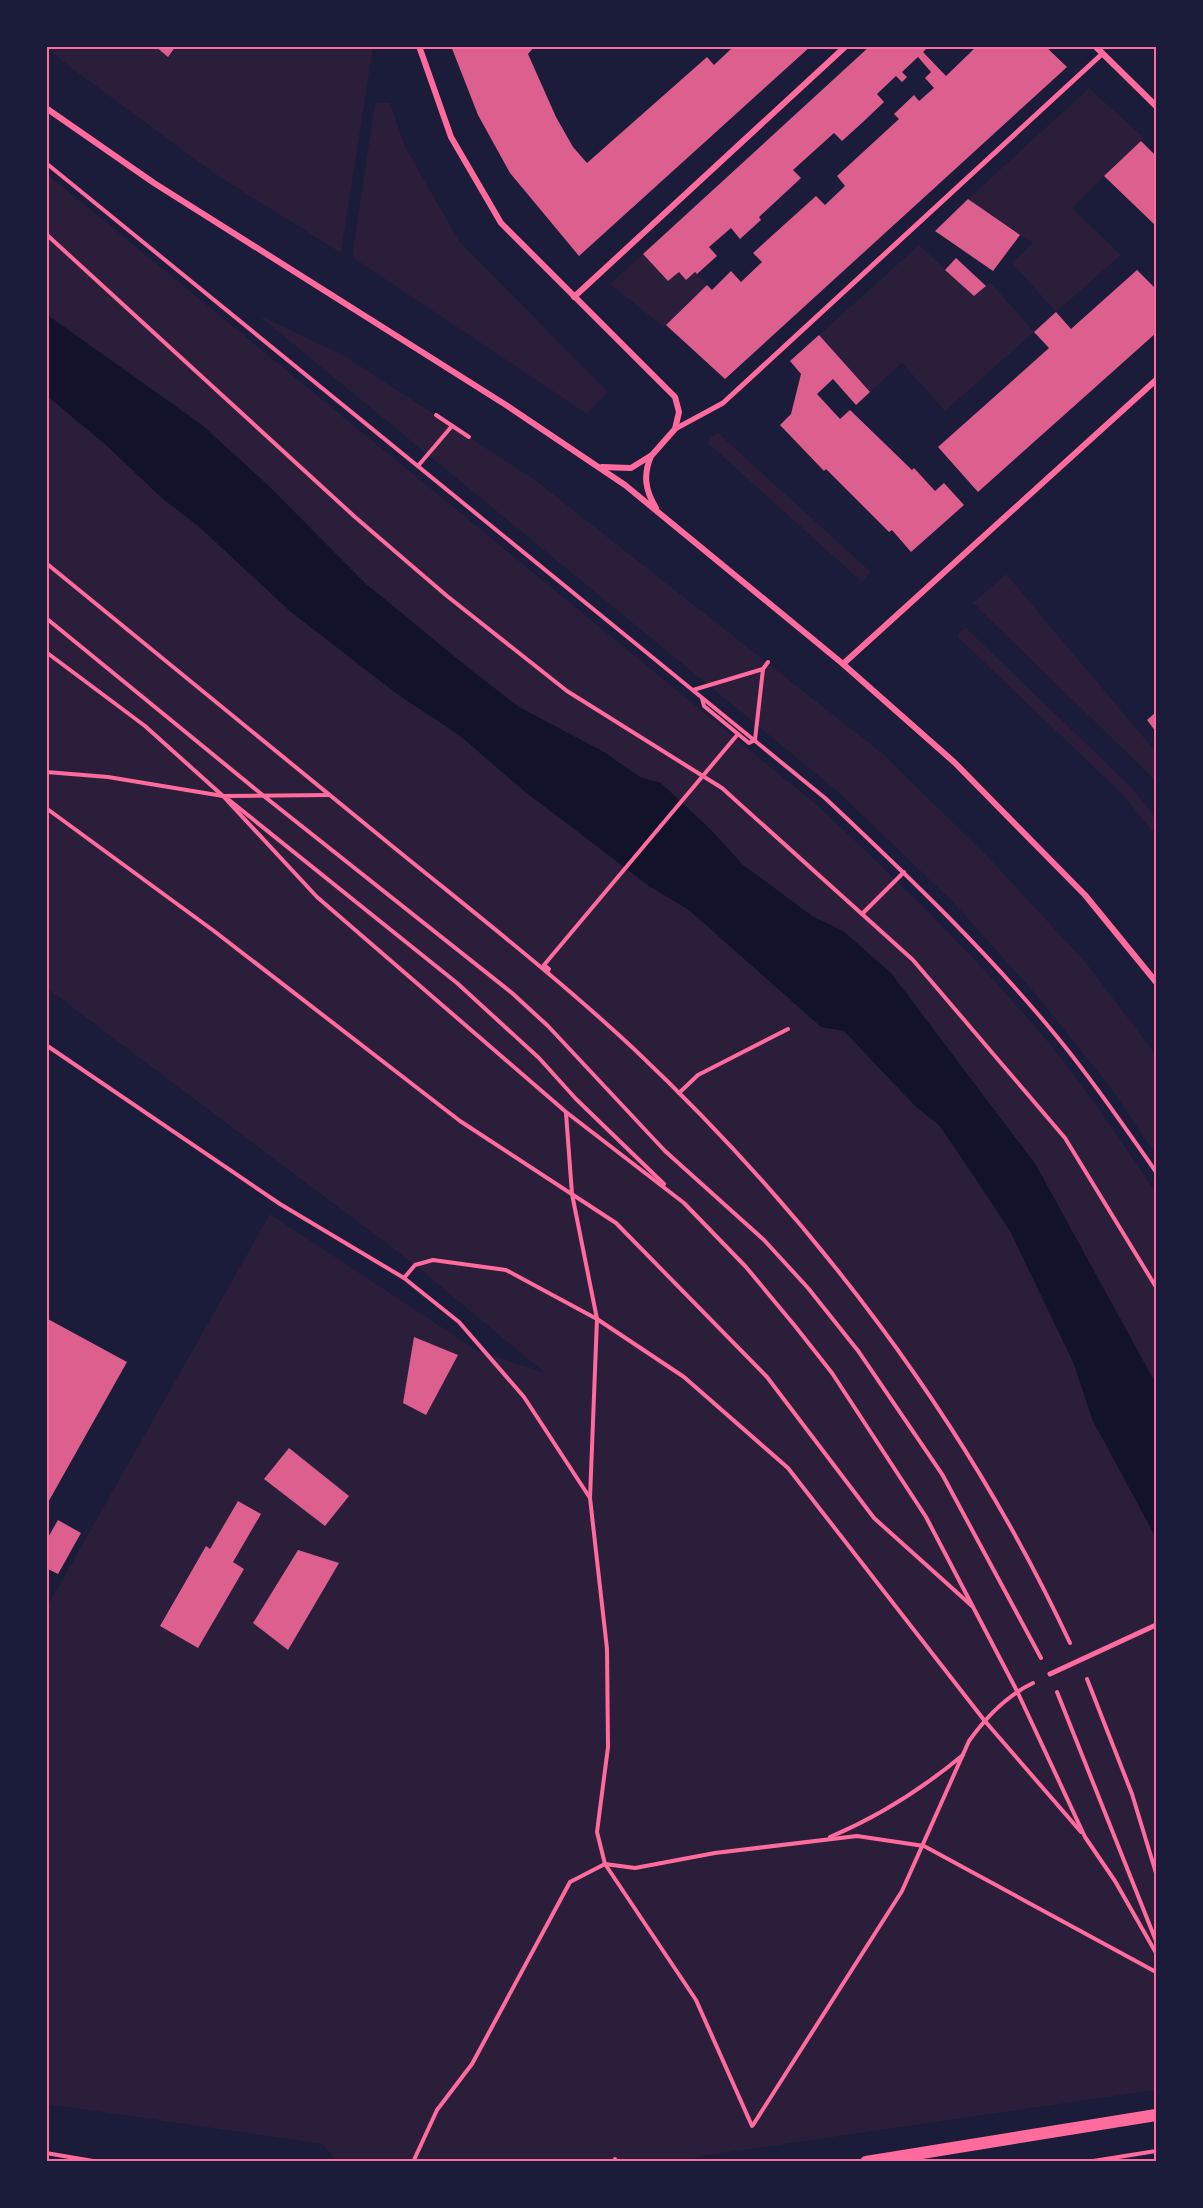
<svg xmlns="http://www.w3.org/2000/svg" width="1203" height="2208" viewBox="0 0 1203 2208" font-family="Helvetica,sans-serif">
	<rect width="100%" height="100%" fill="#1b1b3a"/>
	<g fill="#2a1e3b">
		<polygon points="46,47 373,47 341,253 218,176 70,67"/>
		<polygon points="1089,88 1144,138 1072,208 1121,255 1056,312 1012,263 1033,243 968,199"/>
		<polygon points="375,103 390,103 405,147 459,241 608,392 587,414 352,257"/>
		<path d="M47,174L818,806C900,883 981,961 1053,1048C1090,1094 1123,1144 1156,1193V2090L660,2162L336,2161L323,2144L47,2104V1607L270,1214L476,1350L545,1373L415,1265L47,988Z"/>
		<polygon points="919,245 974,296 990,282 1034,332 945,411 902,363 870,392 819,335"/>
		<polygon points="643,254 668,281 679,272 686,280 695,272 707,285 664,327 610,284"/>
		<polygon points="258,315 343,355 535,480 883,754 990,859 1087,964 1156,1055 1156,1155 1111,1088 1033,991 953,902 836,790"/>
		<polygon points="718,433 871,572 862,582 708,443 711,437"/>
		<polygon points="1006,574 1156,752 1156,781 973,603"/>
		<polygon points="966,628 1131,787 1156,818 1156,830 1152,831 1123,795 958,637 960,631"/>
	</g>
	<polygon fill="#12122b" points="46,314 202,425 270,487 365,583 471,670 519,707 604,752 640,777 661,783 712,831 742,864 812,916 843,931 891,973 1036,1165 1156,1384 1156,1538 1092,1419 1073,1362 1010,1231 973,1175 939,1125 916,1107 844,1031 821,1027 689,910 649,886 524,791 459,735 397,694 291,612 197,525 163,499 107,446 47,396"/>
	<g fill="#dd5f8e">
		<polygon points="155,46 176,46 168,57"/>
		<polygon points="451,46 535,46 528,54 556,117 573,147 587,163 707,57 714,65 731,49 729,46 811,46 579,256 510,173 478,115"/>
		<polygon points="870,46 929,46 923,52 946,76 977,46 1045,46 1067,67 725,379 666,325 707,285 712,290 731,271 741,282 762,262 753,253 816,196 825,205 845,186 837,176 899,119 894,114 914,95 919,101 934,88 925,78 931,72 918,57 902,72 907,77 902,82 896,76 877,94 884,102 863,122 842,141 834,133 793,170 801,178 759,217 761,220 740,239 731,228 709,247 717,256 697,274 695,272 686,280 679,272 668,281 643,254"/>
		<polygon points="1141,141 1156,156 1156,226 1104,176"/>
		<polygon points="968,199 1020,235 993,271 935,231"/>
		<polygon points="956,258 986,286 974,296 945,270"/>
		<polygon points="1137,270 1156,289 1156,333 978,492 938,447 1049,348 1034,332 1056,312 1071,329"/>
		<polygon points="819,335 870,392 856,405 833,379 817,394 840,419 850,410 912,470 914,468 935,491 944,483 964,505 911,552 892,530 889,532 826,469 824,471 780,425 791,414 801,374 790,361"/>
		<polygon points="1156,712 1156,732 1147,720"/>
		<polygon points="46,1318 127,1362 46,1506"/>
		<polygon points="414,1337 458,1355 426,1415 403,1403"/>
		<polygon points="289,1448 349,1496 325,1526 264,1479"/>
		<polygon points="238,1501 261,1514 233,1562 244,1569 198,1648 160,1626 206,1546 210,1549"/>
		<polygon points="58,1520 81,1533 58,1574 46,1568 46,1541"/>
		<polygon points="298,1550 339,1563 288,1650 253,1623"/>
	</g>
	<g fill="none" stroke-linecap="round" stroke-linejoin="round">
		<g stroke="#ff6b9d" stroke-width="4">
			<path d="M46,163L825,798C908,876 991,955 1062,1043C1096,1085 1126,1129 1156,1172"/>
			<polyline points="46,234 355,517 447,596 567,691 722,788 913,960 1065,1138 1156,1287"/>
			<polyline points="436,415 469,437"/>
			<polyline points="418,466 452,426"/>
			<path d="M46,563C163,659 280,755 397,850C477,915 559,979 634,1049C813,1218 966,1420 1070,1643"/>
			<polyline points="46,618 265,797 512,993 548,1026 665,1151 764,1240 808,1288 859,1352 942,1474 1041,1658"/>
			<polyline points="46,652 145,726 223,796"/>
			<polyline points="693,690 763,669"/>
			<polyline points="702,698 704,706 749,743 755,740 763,669 768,662"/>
			<polyline points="46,772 108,777 223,796 329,795"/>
			<polyline points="223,796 317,897 566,1112 684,1203 746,1267 795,1326 832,1373 926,1517 1017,1691 1085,1837 1115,1881 1156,1953"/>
			<polyline points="229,800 457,983 539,1058 576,1099 664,1184"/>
			<polyline points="46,808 214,931 460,1121 616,1223 767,1377 874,1518 972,1606"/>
			<polyline points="862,914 904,872"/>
			<polyline points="547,972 549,969 544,965 738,734"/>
			<polyline points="46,1045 280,1204 404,1278 459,1322 524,1397 590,1498 607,1649 608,1747 597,1832 605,1864 696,2000 752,2126"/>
			<polyline points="679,1093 698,1075 788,1029"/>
			<polyline points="566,1113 572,1194 597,1319 590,1498"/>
			<polyline points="404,1278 415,1265 433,1260 506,1270 597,1319 684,1377 788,1468 984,1720 1081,1832"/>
			<polyline points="1087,1679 1132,1794 1156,1873"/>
			<polyline points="1057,1692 1156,1941"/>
			<path d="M830,1837C880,1816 922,1789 963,1755"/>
			<path d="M753,2125L902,1891L969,1741C986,1717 1006,1696 1033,1683"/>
			<polyline points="46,2153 99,2162"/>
			<polyline points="413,2162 437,2110 472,2064 570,1882 605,1864 635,1868 715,1853 857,1836 924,1846 1156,1972"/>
			<polyline points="615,2162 615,2159"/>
			<polyline points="1087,2162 1156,2151"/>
		</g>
		<g stroke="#ff6b9d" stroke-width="5">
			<polyline points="675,429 723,403 1102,54"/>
			<polyline points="1050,1674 1156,1625"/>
		</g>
		<g stroke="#ff6b9d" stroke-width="6">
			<polyline points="419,46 451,137 501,223 675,397 679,412 675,429 652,455 631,468 602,467"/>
			<polyline points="1095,46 1156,106"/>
			<polyline points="46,108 154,183 506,405 625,485 843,664 954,762 1085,895 1156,982"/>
			<polyline points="574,297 846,46"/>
			<path d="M651,456C643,475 645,490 656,508"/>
			<polyline points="843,664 1156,380"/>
		</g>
		<polyline stroke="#ff6b9d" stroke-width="12" points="866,2162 1156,2115"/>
	</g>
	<rect width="1203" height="2208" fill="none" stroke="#1b1b3a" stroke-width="96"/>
	<rect x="48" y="48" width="1107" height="2112" fill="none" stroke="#ff6b9d" stroke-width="2"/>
</svg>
